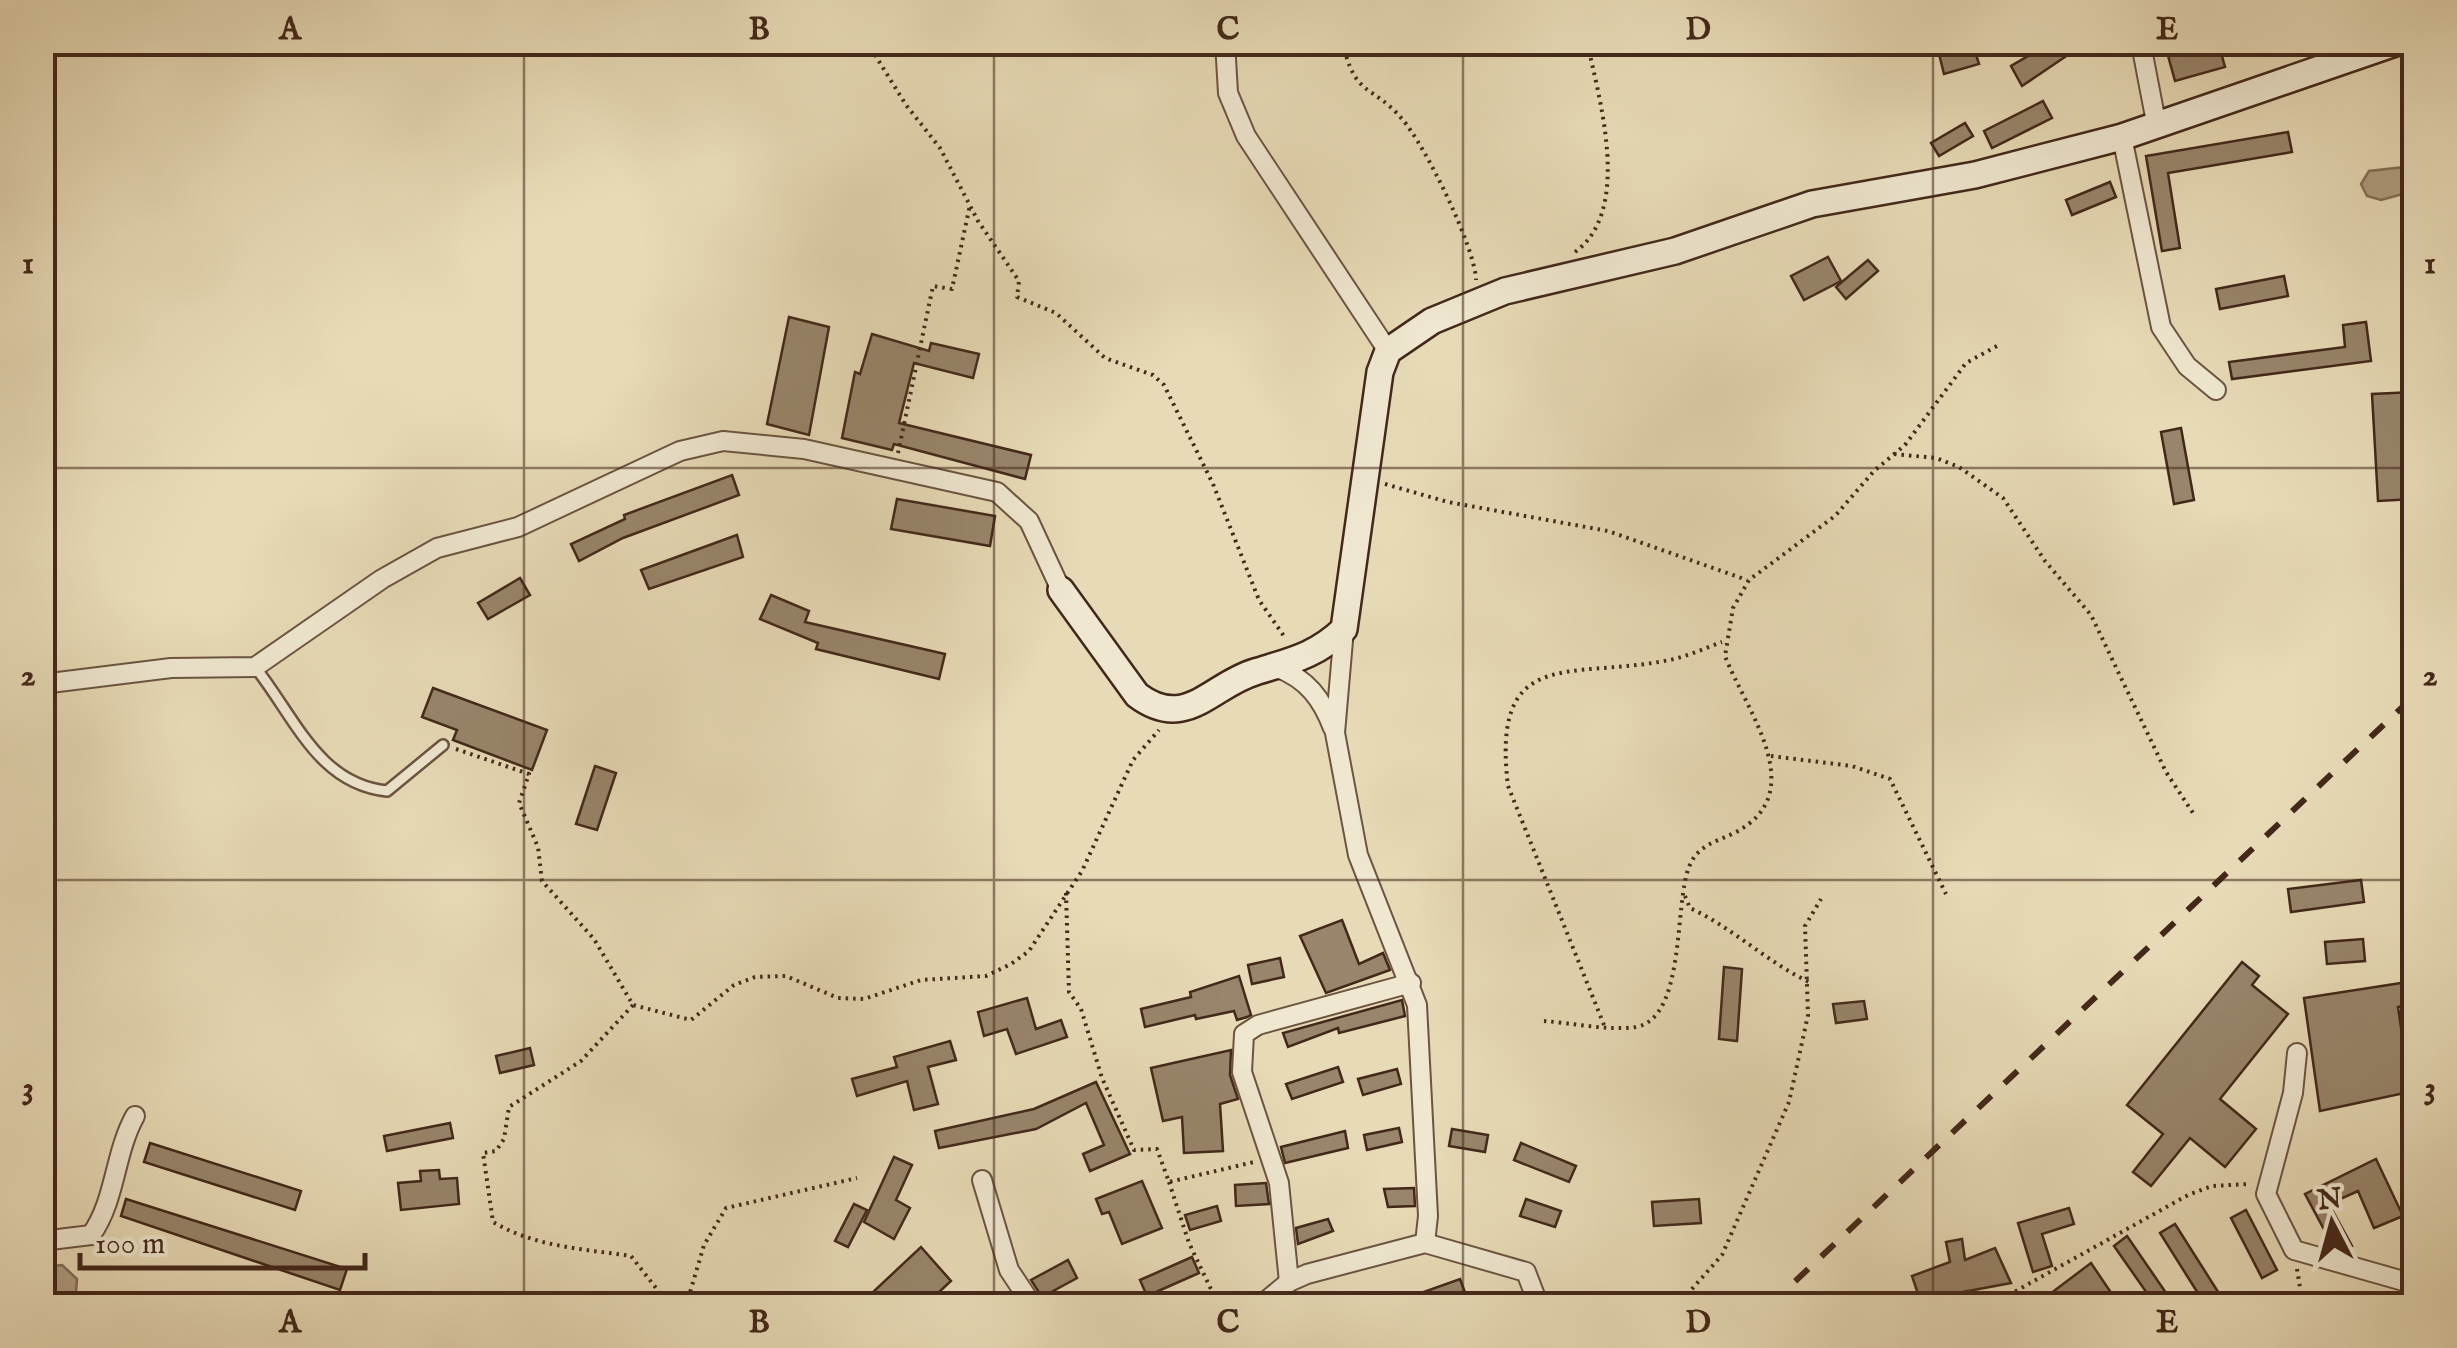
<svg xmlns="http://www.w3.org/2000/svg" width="2457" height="1348" viewBox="0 0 2457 1348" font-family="'IM FELL English',serif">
	<rect width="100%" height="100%" fill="#e7dab6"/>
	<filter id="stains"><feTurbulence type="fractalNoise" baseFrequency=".002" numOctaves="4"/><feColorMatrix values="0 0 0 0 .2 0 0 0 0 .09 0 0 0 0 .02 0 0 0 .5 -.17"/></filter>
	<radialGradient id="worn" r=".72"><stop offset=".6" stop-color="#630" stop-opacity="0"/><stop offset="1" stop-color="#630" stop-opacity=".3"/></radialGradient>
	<g fill="#af9d81" stroke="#846e58" stroke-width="2.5">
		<polygon points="2414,166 2414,191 2381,200 2367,196 2361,184 2369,171"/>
		<polygon points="62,1265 77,1279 75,1305 43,1305 43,1267"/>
	</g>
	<g fill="#98856b" stroke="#43281a" stroke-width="2.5">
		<polygon points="1972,42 1979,64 1944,74 1938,50"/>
		<polygon points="2052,42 2087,42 2022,86 2011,66"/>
		<polygon points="2188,42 2218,42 2225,67 2175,81 2167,52"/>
		<polygon points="2043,101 2052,118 1992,148 1984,131"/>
		<polygon points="1965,123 1973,136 1939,156 1931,143"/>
		<polygon points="2288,132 2292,152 2168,173 2180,248 2162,251 2146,156"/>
		<polygon points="2110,182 2116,197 2072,215 2066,200"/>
		<polygon points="1828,257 1841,281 1804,300 1791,276"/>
		<polygon points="1868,260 1878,271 1846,299 1836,287"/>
		<polygon points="2284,276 2288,296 2220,309 2216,289"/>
		<polygon points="789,317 829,327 809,435 767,424"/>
		<polygon points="2366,322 2371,361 2232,379 2229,362 2345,347 2343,325"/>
		<polygon points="872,334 929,351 931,343 979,354 973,378 914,363 899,423 1031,455 1025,479 894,444 892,450 842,438 855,372 860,374"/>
		<polygon points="2414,392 2414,499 2378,501 2372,394"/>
		<polygon points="2181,428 2194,500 2174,504 2161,432"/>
		<polygon points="732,475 739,495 623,538 579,561 571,544 625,519 624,515"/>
		<polygon points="897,499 995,516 990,546 891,529"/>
		<polygon points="737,535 743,557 649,589 641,570"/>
		<polygon points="520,578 530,595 488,619 478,603"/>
		<polygon points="771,595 809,611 805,622 945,654 939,679 816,649 818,643 760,619"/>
		<polygon points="433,688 547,730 532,770 453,740 457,730 422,717"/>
		<polygon points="595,766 616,773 597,830 576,824"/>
		<polygon points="2361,880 2364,902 2291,912 2288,889"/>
		<polygon points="1342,920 1359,964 1383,953 1390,970 1326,993 1300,936"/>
		<polygon points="2363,939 2365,961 2327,964 2325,942"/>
		<polygon points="1280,958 1284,977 1252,984 1248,965"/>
		<polygon points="2242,962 2259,976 2252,985 2288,1014 2220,1099 2256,1129 2225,1167 2190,1138 2151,1186 2133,1172 2163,1134 2127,1105"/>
		<polygon points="1724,967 1742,969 1737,1041 1719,1039"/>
		<polygon points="1239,976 1251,1015 1247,1017 1237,1020 1234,1011 1196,1019 1195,1015 1145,1027 1141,1009 1191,997 1190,992"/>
		<polygon points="2414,981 2414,1004 2398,1007 2407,1068 2414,1067 2414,1091 2320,1111 2304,998"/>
		<polygon points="1027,998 1036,1029 1061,1020 1067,1037 1016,1054 1007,1029 984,1036 978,1012"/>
		<polygon points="1402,1000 1405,1016 1339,1033 1338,1028 1288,1047 1283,1033"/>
		<polygon points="1864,1001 1867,1019 1836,1023 1833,1004"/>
		<polygon points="950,1041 956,1060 928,1067 938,1104 914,1110 907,1081 857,1096 852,1079 897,1067 894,1057"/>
		<polygon points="530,1048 534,1065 500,1073 496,1056"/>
		<polygon points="1231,1050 1230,1075 1238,1099 1220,1104 1223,1151 1184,1153 1182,1117 1163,1121 1151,1068"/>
		<polygon points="1338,1067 1343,1082 1292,1099 1286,1084"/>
		<polygon points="1397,1069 1401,1084 1363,1095 1358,1079"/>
		<polygon points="1096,1082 1130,1154 1090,1171 1083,1154 1104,1145 1086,1103 1036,1129 939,1148 935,1131 1034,1109"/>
		<polygon points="450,1123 453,1138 387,1151 384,1136"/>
		<polygon points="1399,1128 1402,1142 1367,1150 1364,1135"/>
		<polygon points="1452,1129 1488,1135 1485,1152 1449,1146"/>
		<polygon points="1345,1131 1348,1148 1285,1163 1281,1147"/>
		<polygon points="150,1143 301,1191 295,1210 144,1162"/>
		<polygon points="1521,1143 1576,1166 1569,1182 1514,1160"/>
		<polygon points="894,1157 912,1165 896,1200 910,1208 894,1239 864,1222"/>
		<polygon points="2376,1159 2403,1216 2374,1228 2358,1191 2329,1204 2352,1246 2343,1251 2334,1248 2305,1194"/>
		<polygon points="439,1170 440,1179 457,1178 459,1204 401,1210 398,1183 421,1181 420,1171"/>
		<polygon points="1142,1181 1162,1228 1122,1244 1109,1212 1102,1214 1096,1199"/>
		<polygon points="1266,1183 1269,1204 1236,1206 1235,1185"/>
		<polygon points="1414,1188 1415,1206 1388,1207 1384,1189"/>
		<polygon points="126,1199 347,1269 340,1290 121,1216"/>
		<polygon points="1526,1199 1561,1211 1555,1227 1520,1216"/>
		<polygon points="1699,1199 1701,1223 1654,1226 1652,1202"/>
		<polygon points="854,1204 867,1210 848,1247 835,1241"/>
		<polygon points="1217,1206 1221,1221 1190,1230 1185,1215"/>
		<polygon points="2069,1208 2074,1224 2042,1234 2052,1266 2033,1272 2018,1223"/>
		<polygon points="2246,1210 2277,1270 2262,1278 2231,1218"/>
		<polygon points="1328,1219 1333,1231 1298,1244 1296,1228"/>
		<polygon points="2175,1224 2227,1306 2206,1306 2160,1233"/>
		<polygon points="2127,1236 2175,1306 2156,1306 2114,1246"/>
		<polygon points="1962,1239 1965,1260 1995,1248 2011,1283 1936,1297 1939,1306 1922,1306 1912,1276 1950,1262 1946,1242"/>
		<polygon points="921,1247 951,1281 924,1306 899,1306 891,1297 883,1305 872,1293"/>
		<polygon points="1192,1257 1199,1273 1147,1296 1140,1280"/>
		<polygon points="1068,1260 1077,1278 1042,1297 1031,1280"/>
		<polygon points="2091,1263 2120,1306 2034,1306"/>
		<polygon points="1460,1279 1470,1306 1422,1306 1418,1294"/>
	</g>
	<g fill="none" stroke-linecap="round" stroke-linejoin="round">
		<g stroke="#6c5441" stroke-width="14">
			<path id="lane" d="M255,667C295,717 318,784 387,791L443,745"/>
		</g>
		<g stroke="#6c5441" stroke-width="22">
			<g id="street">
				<polyline points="1225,42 1228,93 1246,136 1388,351"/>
				<polyline points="2152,42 2142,49 2156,122"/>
				<polyline points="2122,137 2161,327 2187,366 2216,390"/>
				<polyline points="1344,629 1335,733 1358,855 1417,1005 1428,1216 1425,1243"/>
				<path d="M1278,668C1307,679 1322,699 1333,728"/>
				<polyline points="42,684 171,668 255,667 382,579 437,548 518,527 680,451 723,441 804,449 997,492 1029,521 1061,590"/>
				<polyline points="2297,1053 2293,1093 2266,1194 2294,1250 2414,1284"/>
				<polyline points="982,1180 1009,1270 1033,1306"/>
				<path d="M42,1241L91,1235C116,1200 114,1154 135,1116"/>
				<polyline points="1289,1282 1279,1183 1242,1072 1244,1034 1258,1025 1411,983"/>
				<polyline points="1260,1306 1289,1282 1307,1274 1425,1243 1526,1272 1539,1306"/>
			</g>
		</g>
		<g stroke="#43281a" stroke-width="30">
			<path id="secondary" d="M1061,590L1137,695C1186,732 1211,685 1255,672C1290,661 1316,656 1344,629L1380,372L1388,351L1432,321L1505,291L1675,251L1812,204L1975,175L2122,137L2398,42"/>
		</g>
		<g stroke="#43281a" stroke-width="4" stroke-dasharray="2.5 5" stroke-linecap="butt">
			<polyline points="867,42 906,105 940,148 978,221 1019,281 1017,297 1056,313 1105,358 1153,375 1164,385 1213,484 1259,600 1286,639"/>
			<path d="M1343,42C1354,98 1373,84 1402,119C1425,145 1475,247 1476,280"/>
			<polyline points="2095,42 2125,46"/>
			<path d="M1575,252C1632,211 1600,101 1587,42"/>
			<polyline points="898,453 933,286 952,289 970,205"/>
			<polyline points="1894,454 1936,458 1959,467 2003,498 2045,561 2091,615 2166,772 2193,813"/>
			<polyline points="1385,484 1448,502 1608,531 1747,580"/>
			<polyline points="456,749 529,774 519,803 538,847 542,881 594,939 633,1005 691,1020 734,985 755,977 786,976 838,998 864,999 921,980 986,976 1011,964 1029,951 1082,871 1133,760 1159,730"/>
			<polyline points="1771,756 1852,766 1890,779 1946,894"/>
			<polyline points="1066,893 1069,992 1081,1009 1102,1078 1134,1150 1157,1149 1169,1182 1254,1162"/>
			<path d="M1685,896L1690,908C1733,928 1767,962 1809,982"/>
			<path d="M633,1005L581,1061L509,1107L504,1139L496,1151L483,1153L493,1222C535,1247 584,1249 631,1256L670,1306"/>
			<path d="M1544,1021C1572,1023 1608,1031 1636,1027C1686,1018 1674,905 1689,867C1698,844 1717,842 1736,832C1812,792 1745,709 1725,656L1733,608L1749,580L1835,516L1874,471L1905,445L1966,363L1997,346"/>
			<path d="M1604,1025L1508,786C1491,646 1569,679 1664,661C1684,658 1703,649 1722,642"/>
			<polyline points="1169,1182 1189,1243 1219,1306"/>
			<polyline points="2297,1269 2303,1306"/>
			<polyline points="686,1306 704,1245 726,1208 857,1178"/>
			<polyline points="1677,1306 1722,1255 1789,1102 1808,1015 1805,926 1821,899"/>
			<polyline points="1989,1306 2188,1195 2212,1186 2249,1184"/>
		</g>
		<use href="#lane" stroke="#efe7d0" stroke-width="9"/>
		<use href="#street" stroke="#efe7d0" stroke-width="18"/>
		<use href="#secondary" stroke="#efe7d0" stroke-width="25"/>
		<polyline stroke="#43281a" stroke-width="6" stroke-dasharray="18 18" stroke-linecap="butt" points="1769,1306 2414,696"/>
	</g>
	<path fill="none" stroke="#43281a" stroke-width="2.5" stroke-opacity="0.55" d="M524,42V1306M994,42V1306M1463,42V1306M1933,42V1306M42,468H2414M42,880H2414"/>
	<rect width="2457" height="1348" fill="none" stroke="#e7dab6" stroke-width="110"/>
	<g transform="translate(2332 1223) rotate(354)" stroke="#efe7d0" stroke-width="8" paint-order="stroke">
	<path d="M0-8L18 38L0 25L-18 38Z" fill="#43281a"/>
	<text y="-15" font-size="28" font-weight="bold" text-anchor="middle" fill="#43281a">N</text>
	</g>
	<path d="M80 1253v15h285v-15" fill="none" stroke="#43281a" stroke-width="5"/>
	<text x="95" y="1253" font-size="30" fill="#43281a" stroke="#efe7d0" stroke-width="8" paint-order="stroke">100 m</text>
	<rect x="55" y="55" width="2347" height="1238" fill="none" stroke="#43281a" stroke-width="4"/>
	<g font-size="32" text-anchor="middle" font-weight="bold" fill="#43281a">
		<text x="290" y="39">A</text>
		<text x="759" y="39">B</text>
		<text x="1228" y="39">C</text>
		<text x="1698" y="39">D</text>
		<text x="2167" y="39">E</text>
		<text x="28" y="273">1</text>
		<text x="2430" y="273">1</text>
		<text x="28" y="685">2</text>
		<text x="2430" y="685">2</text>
		<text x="28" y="1098">3</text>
		<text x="2430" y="1098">3</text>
		<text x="290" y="1332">A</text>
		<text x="759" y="1332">B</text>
		<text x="1228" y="1332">C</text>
		<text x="1698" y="1332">D</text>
		<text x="2167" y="1332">E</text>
	</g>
	<rect width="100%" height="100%" filter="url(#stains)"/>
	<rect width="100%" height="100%" fill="url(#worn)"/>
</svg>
